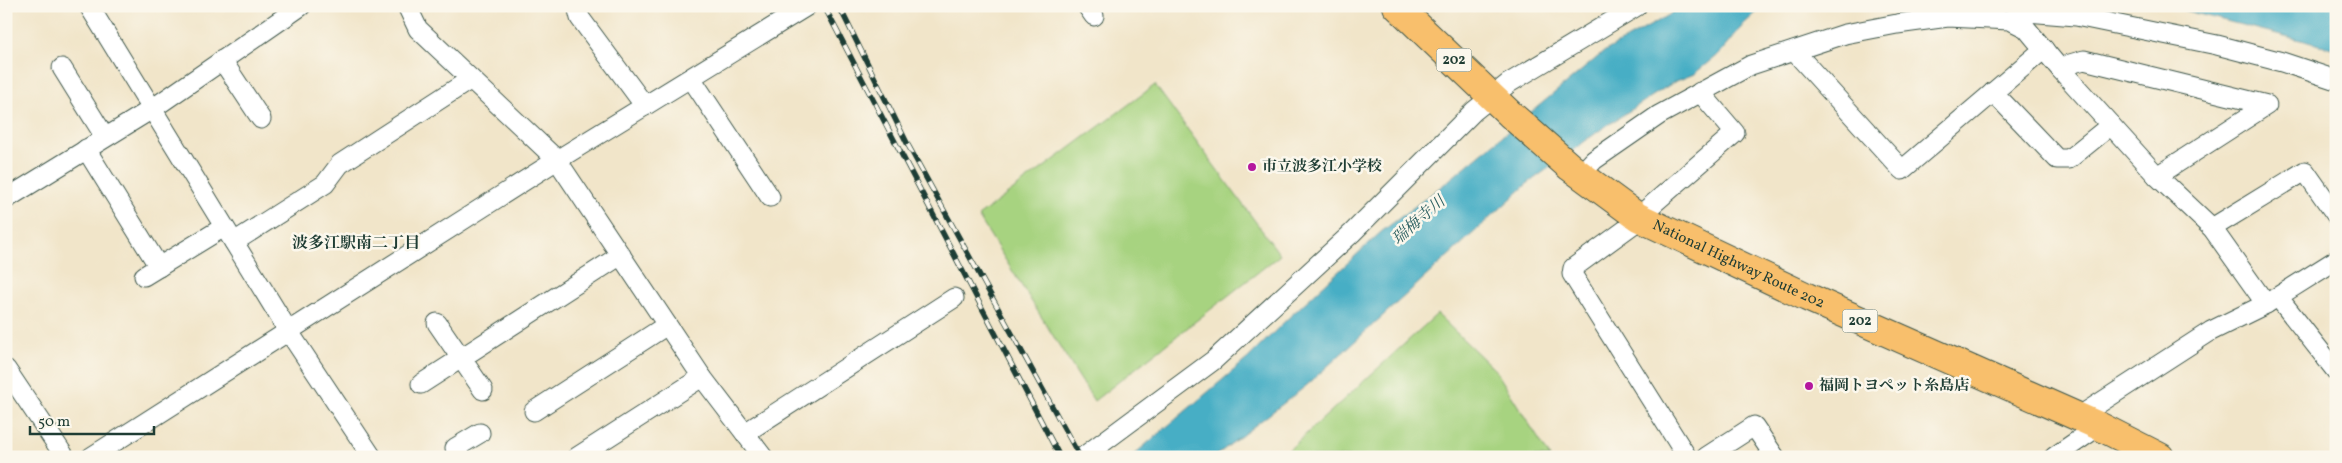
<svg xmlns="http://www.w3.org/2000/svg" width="2342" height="463" viewBox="0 0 2342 463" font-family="Vollkorn,'Noto Serif JP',serif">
	<rect width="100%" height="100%" fill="#fbf7ec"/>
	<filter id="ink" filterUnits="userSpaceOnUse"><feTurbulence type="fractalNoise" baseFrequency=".02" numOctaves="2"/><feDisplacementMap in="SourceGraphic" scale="10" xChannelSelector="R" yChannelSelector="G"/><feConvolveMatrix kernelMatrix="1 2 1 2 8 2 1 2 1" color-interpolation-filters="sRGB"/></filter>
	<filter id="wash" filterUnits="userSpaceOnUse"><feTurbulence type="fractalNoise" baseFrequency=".0096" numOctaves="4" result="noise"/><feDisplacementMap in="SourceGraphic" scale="20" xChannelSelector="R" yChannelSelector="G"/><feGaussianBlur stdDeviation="1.12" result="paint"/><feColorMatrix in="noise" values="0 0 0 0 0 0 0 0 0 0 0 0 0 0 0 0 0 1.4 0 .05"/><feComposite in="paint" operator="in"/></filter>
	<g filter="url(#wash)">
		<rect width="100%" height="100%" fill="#f1e5c9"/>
		<g fill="#a7d380" stroke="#63885a">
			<polygon points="1155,85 1280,255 1094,401 978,216"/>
			<polygon points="1437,314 1496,371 1550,457 1281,457"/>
		</g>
		<g fill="#46aec5" stroke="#32767c">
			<polygon points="1685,6 1769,6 1760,9 1744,24 1721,52 1694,74 1674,82 1603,128 1527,184 1306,386 1214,457 1131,457 1247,359 1283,323 1381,232 1443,185 1605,51"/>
			<polygon points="2167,6 2336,6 2336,49"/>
		</g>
	</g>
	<g filter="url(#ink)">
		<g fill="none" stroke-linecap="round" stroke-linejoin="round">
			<g stroke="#3e564a" stroke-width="21">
				<g id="street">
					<polyline points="89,6 289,332 372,457"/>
					<polyline points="407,6 418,29 557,160 702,377 763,457"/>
					<polyline points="577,6 580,18 645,106"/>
					<polyline points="1087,6 1094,16"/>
					<polyline points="2010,20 2025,12 2076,16 2217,45 2282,62 2336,80"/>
					<polyline points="1794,51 1902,170 2044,49"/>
					<polyline points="222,60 261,119"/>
					<polyline points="62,68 105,137"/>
					<polyline points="2061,70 2070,64 2084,60 2267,105 2157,176"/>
					<polyline points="691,78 770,197"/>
					<polyline points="1993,92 2057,159 2069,159 2111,125"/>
					<polyline points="86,149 159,267"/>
					<polyline points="1581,174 1594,160 1659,115 1751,65 1845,34 1897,24 1948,17 2010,20 2026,28 2061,70 2157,176 2212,228 2266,304"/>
					<polyline points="6,199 152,109 301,6"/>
					<polyline points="2212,228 2305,171 2336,215"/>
					<polyline points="234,242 325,184 340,164 471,79"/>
					<polyline points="144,276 224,227"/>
					<polyline points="2278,297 2336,371"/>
					<polyline points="437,323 483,390"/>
					<polyline points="6,369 65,457"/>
					<polyline points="421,384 621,255"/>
					<polyline points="534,411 667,325"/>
					<polyline points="2078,417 2211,331 2266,304 2336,260"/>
					<polyline points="745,433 954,298"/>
					<polyline points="91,457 557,160 807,6"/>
					<polyline points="460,457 455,448 480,433"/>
					<polyline points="577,457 702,377"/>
					<polyline points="1083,457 1214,360 1352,233 1474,111 1509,83 1637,6"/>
					<polyline points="1687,457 1572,274 1573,268 1632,225 1638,217 1735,133 1700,92"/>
					<polyline points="1706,457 1754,426 1775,457"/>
					<polyline points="2054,457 2099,426"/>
				</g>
			</g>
			<g stroke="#3e564a" stroke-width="30">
				<g id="highway">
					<path id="s1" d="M1397,6L1510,114L1570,167L1638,217L1807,297L2099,426L2160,457"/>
				</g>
			</g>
			<use href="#street" stroke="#fff" stroke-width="19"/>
			<use href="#highway" stroke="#f8bf6c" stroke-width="28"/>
			<g stroke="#1f3d34" stroke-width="5.5">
				<g id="rail">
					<polyline points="824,6 1060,457"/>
					<polyline points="839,6 908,145 1080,457"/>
				</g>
			</g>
			<use href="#rail" stroke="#fbf7ec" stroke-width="4" stroke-dasharray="11" stroke-linecap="butt"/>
		</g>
	</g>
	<g fill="#b5179e" stroke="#fbf7ec" stroke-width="2">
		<circle cx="1252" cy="167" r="5"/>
		<circle cx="1809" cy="386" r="5"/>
	</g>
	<g text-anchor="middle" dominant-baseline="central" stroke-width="5" stroke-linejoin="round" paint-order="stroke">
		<g fill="#fbf7ec" stroke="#61756b" stroke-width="1">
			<rect x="1436.5" y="48.5" width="35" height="23" rx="4"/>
			<rect x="1842.5" y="309.5" width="35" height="23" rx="4"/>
		</g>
		<g font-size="14" font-weight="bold" fill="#1f3d34">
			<text x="1454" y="60">202</text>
			<text x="1860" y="321">202</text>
		</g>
		<g font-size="15" font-weight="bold" fill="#1f3d34" stroke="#fbf7ec" text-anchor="start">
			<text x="1262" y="167">市立波多江小学校</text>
			<text x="1819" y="386">福岡トヨペット糸島店</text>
		</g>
		<g font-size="15" fill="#1f3d34" stroke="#fbf7ec">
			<text stroke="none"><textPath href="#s1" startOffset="432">National Highway Route 202</textPath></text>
		</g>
		<g font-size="16" font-style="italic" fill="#2b5f60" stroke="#fbf7ec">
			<text transform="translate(1419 221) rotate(-41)">瑞梅寺川</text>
		</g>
		<g font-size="16" font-weight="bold" fill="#1f3d34" stroke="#fbf7ec">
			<text x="356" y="244">波多江駅南二丁目</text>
		</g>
	</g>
	<rect width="2342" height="463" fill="none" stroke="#fbf7ec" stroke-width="25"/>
	<path d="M30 426v8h124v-8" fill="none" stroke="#1f3d34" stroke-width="2.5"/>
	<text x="38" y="426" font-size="15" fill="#1f3d34" stroke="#fbf7ec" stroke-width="4" paint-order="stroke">50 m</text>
</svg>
